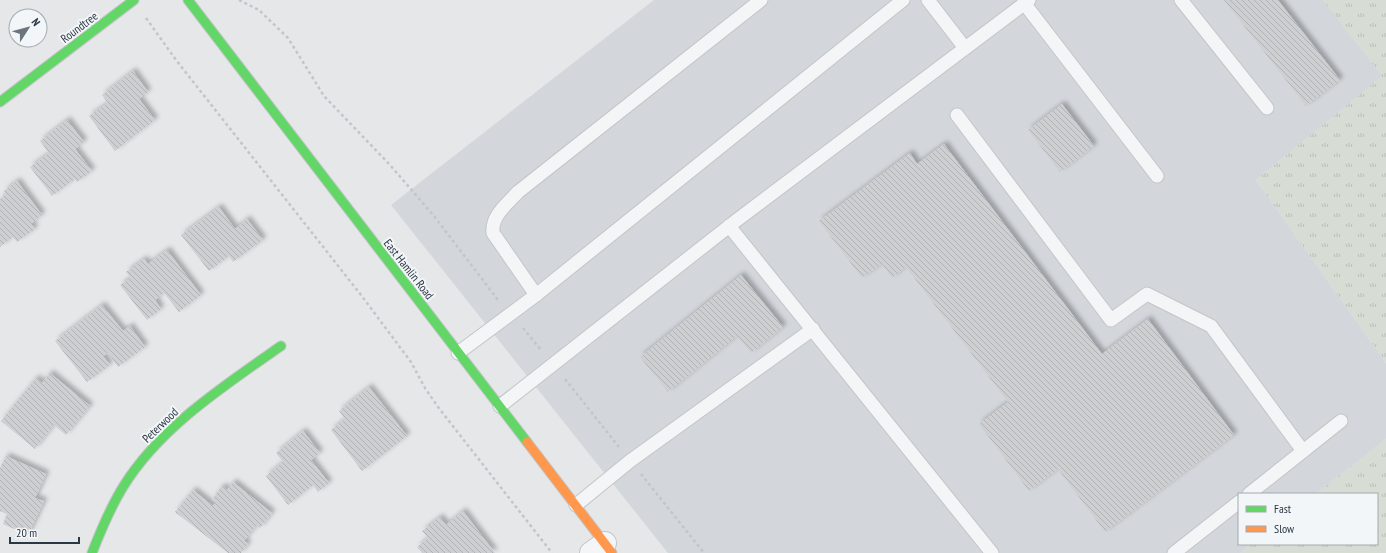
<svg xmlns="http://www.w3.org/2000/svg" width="1386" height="553" viewBox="0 0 1386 553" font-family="'PT Sans Narrow',sans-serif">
	<defs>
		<pattern id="grass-tufts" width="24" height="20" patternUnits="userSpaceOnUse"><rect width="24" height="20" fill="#d7ddd5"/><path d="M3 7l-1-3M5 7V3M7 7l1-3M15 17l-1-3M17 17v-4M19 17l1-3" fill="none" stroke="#b9beb8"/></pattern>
		<pattern id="building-back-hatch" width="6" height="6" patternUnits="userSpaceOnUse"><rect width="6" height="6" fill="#cdcfd1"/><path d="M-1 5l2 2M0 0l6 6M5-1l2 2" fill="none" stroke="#b0b2b5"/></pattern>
		<filter id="shadow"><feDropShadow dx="3.5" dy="-3.5" stdDeviation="2" flood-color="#0004"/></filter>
	</defs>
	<rect width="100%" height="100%" fill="#e5e7e9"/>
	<polygon fill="#d3d7dc" points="654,0 1323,0 1383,76 1256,180 1386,363 1386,439 1316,494 1239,494 1239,544 1252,544 1240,553 668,553 391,205"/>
	<g fill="url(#grass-tufts)">
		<polygon points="1323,0 1386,0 1386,363 1256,180 1382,76"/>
		<polygon points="1386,439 1386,553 1240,553 1252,544 1377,544 1377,494 1316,494"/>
	</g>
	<g fill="url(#building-back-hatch)" filter="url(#shadow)">
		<polygon points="1224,0 1278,0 1340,80 1306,106"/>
		<polygon points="133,71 148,92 139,99 155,120 115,151 89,116 108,103 102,95"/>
		<polygon points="1062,104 1094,146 1060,172 1028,130"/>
		<polygon points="67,120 84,142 75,149 92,171 77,182 75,179 52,196 30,167 49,153 40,141"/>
		<polygon points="944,144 1102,354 1148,319 1234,435 1105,532 1058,469 1029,491 979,424 1008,402 906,267 892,278 882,264 862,278 819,221 910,153 917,164"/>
		<polygon points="17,181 42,215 31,224 35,229 17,242 13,237 0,247 0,199 6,194 4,191"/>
		<polygon points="219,207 235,229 247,219 263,240 233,262 229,256 209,271 181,235"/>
		<polygon points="167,250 201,295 179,312 164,293 155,300 161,309 147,320 120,285 131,278 126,272 144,259 148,264"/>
		<polygon points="741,275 783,327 751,353 737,336 668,392 640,357"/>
		<polygon points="102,305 123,331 130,326 145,347 118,367 108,353 103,356 110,365 87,382 55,341"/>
		<polygon points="50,373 90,406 66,435 54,425 35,449 1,421 36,378 42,383"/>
		<polygon points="369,387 407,436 362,471 331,430 345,419 339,411"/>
		<polygon points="303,431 320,453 311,460 329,483 318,492 313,485 288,505 266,476 283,462 276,453"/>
		<polygon points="6,456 46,474 35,498 44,501 28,535 3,524 7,514 0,511 0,468"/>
		<polygon points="233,482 272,513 260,528 256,526 244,541 248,544 241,553 228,553 175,512 193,490 213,506 216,502 212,500 222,486 227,490"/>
		<polygon points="463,511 495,553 422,553 417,547 428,538 422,531 440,517 446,525"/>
	</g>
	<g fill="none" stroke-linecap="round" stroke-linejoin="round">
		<g stroke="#c3c5c7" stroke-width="15">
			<g id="lane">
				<polyline points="928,0 965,48"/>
				<polyline points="1181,0 1267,108"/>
				<polyline points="1024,3 1157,176"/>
				<polyline points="957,115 1111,320 1147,294 1211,326 1303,451"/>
				<polyline points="729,226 992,553"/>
				<path d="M536,295L493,233C491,216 507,204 518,192L761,0"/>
				<polyline points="458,353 536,295 903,0"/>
				<polyline points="500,406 737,220 1029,0"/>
				<polyline points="1249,494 1341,421"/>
				<polyline points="576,505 630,461 813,329"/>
				<polyline points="1174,553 1239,502"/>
			</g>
		</g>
		<g stroke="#c3c5c7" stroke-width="24">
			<polyline id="street" points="591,553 605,543"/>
		</g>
		<g stroke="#c3c5c7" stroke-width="11">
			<g id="fast">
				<polyline points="188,0 527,442"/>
				<polyline points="0,102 134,0"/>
				<path d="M92,553C101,530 110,508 123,487C159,428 225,385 281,346"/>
			</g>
		</g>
		<g stroke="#c3c5c7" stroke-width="11">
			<polyline id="slow" points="527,442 612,553"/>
		</g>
		<g stroke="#c3c6c8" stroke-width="2.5" stroke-dasharray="3 3" stroke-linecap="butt">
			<polyline points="239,0 259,10 288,38 324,96 390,165 434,216 498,300"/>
			<polyline points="146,18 176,60 361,295 411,362 425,388 438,407 552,553"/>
			<polyline points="523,328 541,350"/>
			<polyline points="565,379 619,447"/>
			<polyline points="641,474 704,553"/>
		</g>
		<use href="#lane" stroke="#f4f5f6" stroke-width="13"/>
		<use href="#street" stroke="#f4f5f6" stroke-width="22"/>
		<use href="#fast" stroke="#63d668" stroke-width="9"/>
		<use href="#slow" stroke="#ff974d" stroke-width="9"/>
	</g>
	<g text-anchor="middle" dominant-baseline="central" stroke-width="4" stroke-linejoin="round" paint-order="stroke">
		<g font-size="12" fill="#2b3743" stroke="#f3f6f8">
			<text transform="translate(79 27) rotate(-37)">Roundtree</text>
			<text transform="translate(409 269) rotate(52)">East Hamlin Road</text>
			<text transform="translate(160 425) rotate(-44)">Peterwood</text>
		</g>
	</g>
	<rect x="1238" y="493" width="140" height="52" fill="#f3f6f8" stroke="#a3aab0"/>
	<rect x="1246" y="506" width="20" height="6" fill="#63d668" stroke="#a3aab0"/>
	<text x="1274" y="513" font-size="12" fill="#2b3743">Fast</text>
	<rect x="1246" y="526" width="20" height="6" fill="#ff974d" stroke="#a3aab0"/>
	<text x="1274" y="533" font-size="12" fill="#2b3743">Slow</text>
	<g transform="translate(28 28) rotate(54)"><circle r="19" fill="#f3f6f8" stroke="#a3aab0"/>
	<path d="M0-3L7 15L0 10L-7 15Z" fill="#6c757d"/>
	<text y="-6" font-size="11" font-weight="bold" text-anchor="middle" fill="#2b3743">N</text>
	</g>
	<path d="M10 537v6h69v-6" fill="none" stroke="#2b3743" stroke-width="2"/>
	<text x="16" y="537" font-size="12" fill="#2b3743" stroke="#f3f6f8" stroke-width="3" paint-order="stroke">20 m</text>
</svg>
